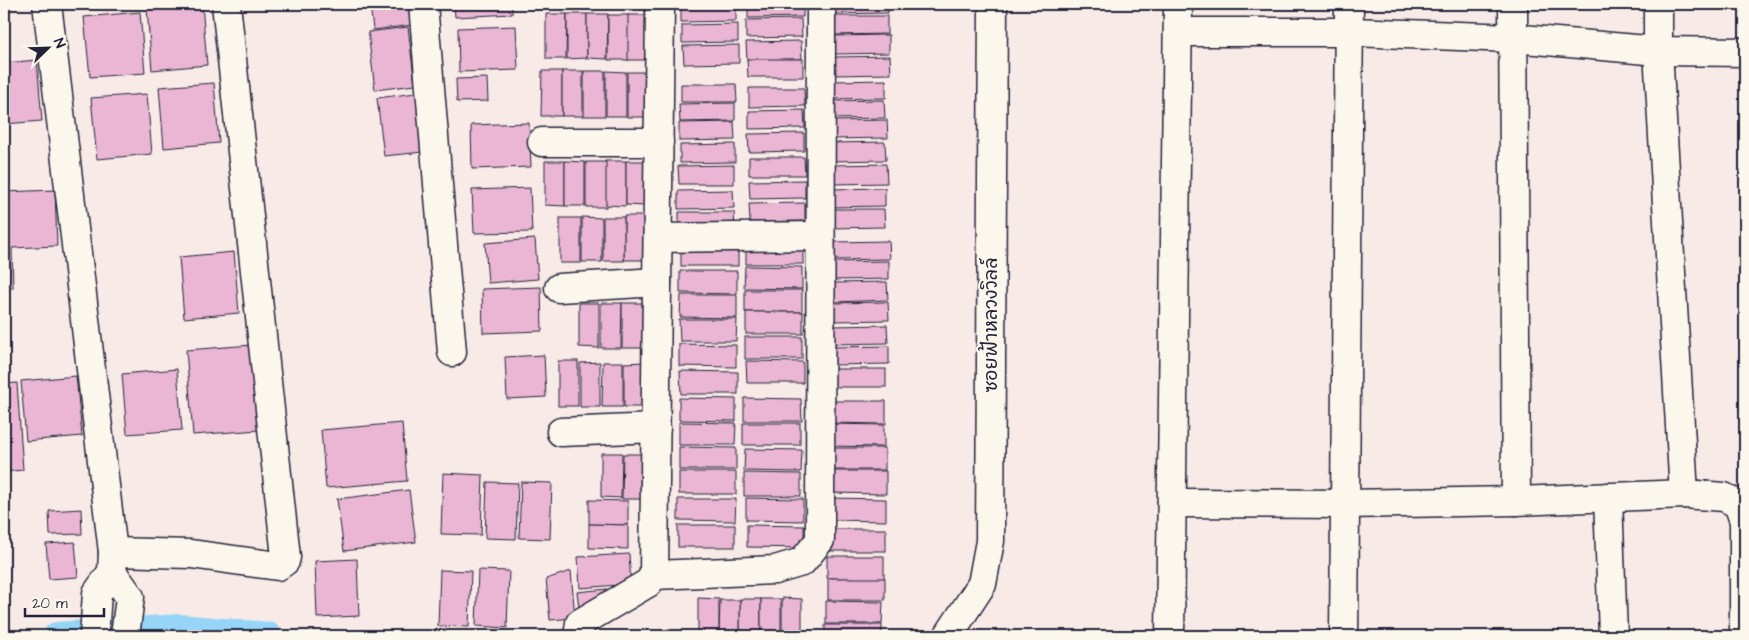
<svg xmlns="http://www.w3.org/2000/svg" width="1749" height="640" viewBox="0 0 1749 640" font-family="'Architects Daughter','Playpen Sans Thai',sans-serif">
	<rect width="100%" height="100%" fill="#f8eae7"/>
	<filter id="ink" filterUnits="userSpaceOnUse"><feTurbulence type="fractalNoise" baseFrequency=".02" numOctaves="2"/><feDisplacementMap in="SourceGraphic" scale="10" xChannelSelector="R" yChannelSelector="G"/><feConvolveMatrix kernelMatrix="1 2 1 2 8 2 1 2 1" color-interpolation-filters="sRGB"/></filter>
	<g filter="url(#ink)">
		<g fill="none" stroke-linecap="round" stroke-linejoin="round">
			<polyline stroke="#96d5f7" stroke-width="28" points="57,636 180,628 268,636"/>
		</g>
		<g fill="#eab6d3" stroke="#22223b">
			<polygon points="202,4 207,65 152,70 147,9"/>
			<polygon points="370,4 410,4 413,25 373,30"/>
			<polygon points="454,4 512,4 512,14 455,17"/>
			<polygon points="681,4 736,4 736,21 681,22"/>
			<polygon points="748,4 803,4 803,17 748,18"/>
			<polygon points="832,4 887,4 888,13 832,14"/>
			<polygon points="140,12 145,73 90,77 84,17"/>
			<polygon points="546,14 567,14 566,59 546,59"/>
			<polygon points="567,14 587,14 587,58 567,59"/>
			<polygon points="587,14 608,14 607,59 587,58"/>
			<rect x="608" y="15" width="21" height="45"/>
			<rect x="628" y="15" width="21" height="45"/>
			<polygon points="832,16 887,16 887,34 832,35"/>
			<polygon points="801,19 802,37 746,38 746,20"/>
			<polygon points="738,24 738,42 682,43 682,25"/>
			<polygon points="516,26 518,70 459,72 458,28"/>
			<polygon points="408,27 415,85 375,90 368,32"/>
			<polygon points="889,35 889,53 834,54 834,36"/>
			<polygon points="801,41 802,59 747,60 746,42"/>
			<polygon points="739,45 739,63 684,64 683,46"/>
			<polygon points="890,56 891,74 835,75 835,57"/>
			<polygon points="747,59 803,59 803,77 748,77"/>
			<polygon points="37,60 42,121 4,124 4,63"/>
			<polygon points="542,71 562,71 562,116 541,116"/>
			<rect x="562" y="71" width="21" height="45"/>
			<rect x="584" y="71" width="21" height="45"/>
			<polygon points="606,71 626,72 626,116 606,116"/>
			<rect x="627" y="72" width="20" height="45"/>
			<polygon points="487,78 488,101 457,102 456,79"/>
			<polygon points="886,80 886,98 831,99 831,81"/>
			<polygon points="214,83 219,143 164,148 159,87"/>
			<polygon points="681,84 736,84 737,102 681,102"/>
			<polygon points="749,88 804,88 805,106 749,107"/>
			<polygon points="416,93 423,152 384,156 377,98"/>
			<polygon points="147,94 152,154 97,159 91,98"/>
			<polygon points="884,100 885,118 829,119 829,101"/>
			<polygon points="735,103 735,121 680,122 679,104"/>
			<polygon points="804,110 805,128 749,129 749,111"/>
			<polygon points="887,120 888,138 832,139 832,121"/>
			<polygon points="734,122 735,140 679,141 679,123"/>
			<polygon points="529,123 531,167 472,169 471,125"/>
			<polygon points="804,133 804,151 749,152 748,134"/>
			<polygon points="885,142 886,160 831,161 831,143"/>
			<polygon points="735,144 735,162 680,163 680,145"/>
			<polygon points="749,157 804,157 805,175 749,175"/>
			<polygon points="545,161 565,161 565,206 545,205"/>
			<polygon points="565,161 585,162 585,206 565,206"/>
			<polygon points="605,161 626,161 626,206 605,205"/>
			<polygon points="626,161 647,161 646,206 626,205"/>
			<rect x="586" y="162" width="20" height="45"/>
			<polygon points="886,164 887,183 832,184 831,165"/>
			<polygon points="734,165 734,184 679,184 678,166"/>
			<polygon points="805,180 805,198 750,199 749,181"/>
			<polygon points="530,188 532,232 474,233 472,190"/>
			<polygon points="885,188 885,206 830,207 829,189"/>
			<polygon points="55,190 57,246 12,248 13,288 4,288 4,192"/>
			<polygon points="733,190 734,208 678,209 678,191"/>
			<polygon points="805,203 805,221 750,222 749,204"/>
			<polygon points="829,209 884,209 885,227 829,228"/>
			<polygon points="679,212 734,212 735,230 679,231"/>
			<rect x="624" y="216" width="21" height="44"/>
			<polygon points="582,217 602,218 602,262 582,262"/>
			<rect x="603" y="217" width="21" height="44"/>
			<rect x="560" y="218" width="21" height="45"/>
			<polygon points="535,239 538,279 488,283 485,243"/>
			<polygon points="889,241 890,259 835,260 834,242"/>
			<rect x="746" y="242" width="57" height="22"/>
			<rect x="681" y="244" width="57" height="22"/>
			<polygon points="234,252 239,313 184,318 179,257"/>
			<polygon points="889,261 889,279 834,280 833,262"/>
			<polygon points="745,266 802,267 802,289 744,288"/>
			<polygon points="680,271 737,271 737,294 680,293"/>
			<polygon points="887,282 888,300 833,302 832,283"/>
			<polygon points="541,287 542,331 483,333 482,289"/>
			<rect x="745" y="290" width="57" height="22"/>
			<polygon points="681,295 737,295 737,318 680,317"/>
			<polygon points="888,302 889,320 833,321 833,303"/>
			<polygon points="579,303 599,303 599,348 579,347"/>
			<polygon points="601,303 622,303 621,348 601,348"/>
			<rect x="622" y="303" width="21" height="45"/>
			<rect x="746" y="312" width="57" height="22"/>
			<polygon points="679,319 737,319 736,341 680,341"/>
			<polygon points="887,325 888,343 832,344 832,326"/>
			<rect x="745" y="337" width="57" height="22"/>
			<polygon points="679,344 736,345 736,367 679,366"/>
			<polygon points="252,345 259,430 193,435 186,350"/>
			<polygon points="889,346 889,364 834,365 833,347"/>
			<polygon points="544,355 546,397 507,399 505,357"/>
			<rect x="558" y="361" width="20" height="45"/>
			<polygon points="746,361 803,362 803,383 747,383"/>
			<polygon points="600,362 600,407 580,407 580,363"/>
			<polygon points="603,362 623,362 623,407 602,407"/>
			<polygon points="644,362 644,407 624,407 624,363"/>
			<polygon points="177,369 182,430 127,434 122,374"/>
			<rect x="831" y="369" width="55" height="18"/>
			<polygon points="680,371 738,372 738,394 681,394"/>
			<polygon points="76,376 82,436 26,441 21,381"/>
			<polygon points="17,383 23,470 4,472 4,384"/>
			<polygon points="679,398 736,399 736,421 679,420"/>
			<polygon points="744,398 801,399 802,421 744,421"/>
			<polygon points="829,401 886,401 886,424 829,423"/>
			<polygon points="679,422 736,423 735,445 679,445"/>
			<polygon points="402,423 407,481 326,488 321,430"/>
			<rect x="743" y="423" width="57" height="22"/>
			<polygon points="827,424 884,425 884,447 827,446"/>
			<polygon points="679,447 736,448 736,470 679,470"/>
			<rect x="828" y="448" width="57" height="22"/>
			<polygon points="745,449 802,450 801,472 744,471"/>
			<polygon points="601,453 622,453 621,498 601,497"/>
			<polygon points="623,454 643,454 643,499 622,499"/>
			<polygon points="830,471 886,471 886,494 829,493"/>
			<rect x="679" y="472" width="57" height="22"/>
			<polygon points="443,473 483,475 481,535 441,534"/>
			<polygon points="744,473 801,474 801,496 744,496"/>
			<polygon points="487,482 518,483 516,539 485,538"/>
			<polygon points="521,482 552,483 550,539 519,538"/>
			<polygon points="409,490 416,542 344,551 337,499"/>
			<polygon points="746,498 803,499 803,521 746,520"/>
			<polygon points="829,498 886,499 886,521 829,520"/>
			<polygon points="678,499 736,499 735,521 678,520"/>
			<polygon points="589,500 628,501 628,525 589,524"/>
			<polygon points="81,509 82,534 50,535 49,511"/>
			<polygon points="589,524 628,525 628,549 589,548"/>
			<rect x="678" y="525" width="57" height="22"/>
			<polygon points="747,525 804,526 804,548 747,547"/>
			<rect x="829" y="529" width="57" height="22"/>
			<polygon points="75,542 78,577 49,579 46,544"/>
			<polygon points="629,554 631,584 580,588 578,557"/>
			<polygon points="827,556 884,556 884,579 827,578"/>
			<polygon points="357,559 359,616 317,618 315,561"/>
			<polygon points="440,570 471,571 469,627 438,626"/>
			<polygon points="478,570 509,571 507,628 476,626"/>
			<polygon points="571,571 575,618 550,620 546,579"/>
			<rect x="828" y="578" width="57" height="22"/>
			<polygon points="607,589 609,611 580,615 577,592"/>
			<polygon points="698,598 719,599 719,636 698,636"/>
			<polygon points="782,598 802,599 802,636 782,636"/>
			<rect x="740" y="599" width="21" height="37"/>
			<rect x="761" y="599" width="20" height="37"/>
			<polygon points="720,600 740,600 740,636 719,636"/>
			<polygon points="826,601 883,602 882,624 826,624"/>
			<rect x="825" y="625" width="57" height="11"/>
		</g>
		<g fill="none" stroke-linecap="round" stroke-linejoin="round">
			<g stroke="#22223b" stroke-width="31">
				<g id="minor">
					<polyline points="47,4 113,552 112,572 97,593 94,636"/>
					<polyline points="423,4 452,352"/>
					<polyline points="1513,4 1516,501"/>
					<polyline points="1658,4 1658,51 1684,494"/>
					<polyline points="1179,32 1351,32 1513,38 1658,51 1745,52"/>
					<polyline points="542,142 659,142"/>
					<polyline points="658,238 820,236"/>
					<polyline points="559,288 657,282"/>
					<polyline points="561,432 656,428"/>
					<polyline points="1608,497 1613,636"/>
					<polyline points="1172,503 1345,504 1516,501 1684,494 1724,497 1738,504 1744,521 1744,636"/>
					<polyline points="113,552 191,554 278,566 285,561 286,557 226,4"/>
					<polyline points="112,572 130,597 125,636"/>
					<polyline points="654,575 660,4"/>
					<polyline points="578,636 580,623 648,583 654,575 775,570 802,562 820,540 821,4"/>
					<polyline points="948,636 982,584 990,541 993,4"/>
					<polyline points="1170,636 1178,4"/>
					<polyline points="1344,636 1349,4"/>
				</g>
			</g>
			<use href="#minor" stroke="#fbf7ec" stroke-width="28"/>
		</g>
	</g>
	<g text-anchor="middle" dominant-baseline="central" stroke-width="4" stroke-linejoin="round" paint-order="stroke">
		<g font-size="19" fill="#22223b" stroke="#fbf7ec">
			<text transform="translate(991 325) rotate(-90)">ซอยฟ้าหลวงวิลล์</text>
		</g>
	</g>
	<rect width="1749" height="640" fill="none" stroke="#fbf7ec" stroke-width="20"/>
	<rect x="10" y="10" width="1729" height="620" fill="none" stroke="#22223b" stroke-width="2" filter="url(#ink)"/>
	<g transform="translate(48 48) rotate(67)" stroke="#fbf7ec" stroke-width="4" paint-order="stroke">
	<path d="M0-4L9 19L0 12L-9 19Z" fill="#22223b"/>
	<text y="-8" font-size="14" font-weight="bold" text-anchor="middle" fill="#22223b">N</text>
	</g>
	<path d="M25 608v8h79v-8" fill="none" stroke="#22223b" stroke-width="2.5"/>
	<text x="32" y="608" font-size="15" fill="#22223b" stroke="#fbf7ec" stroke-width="4" paint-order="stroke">20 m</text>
</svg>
